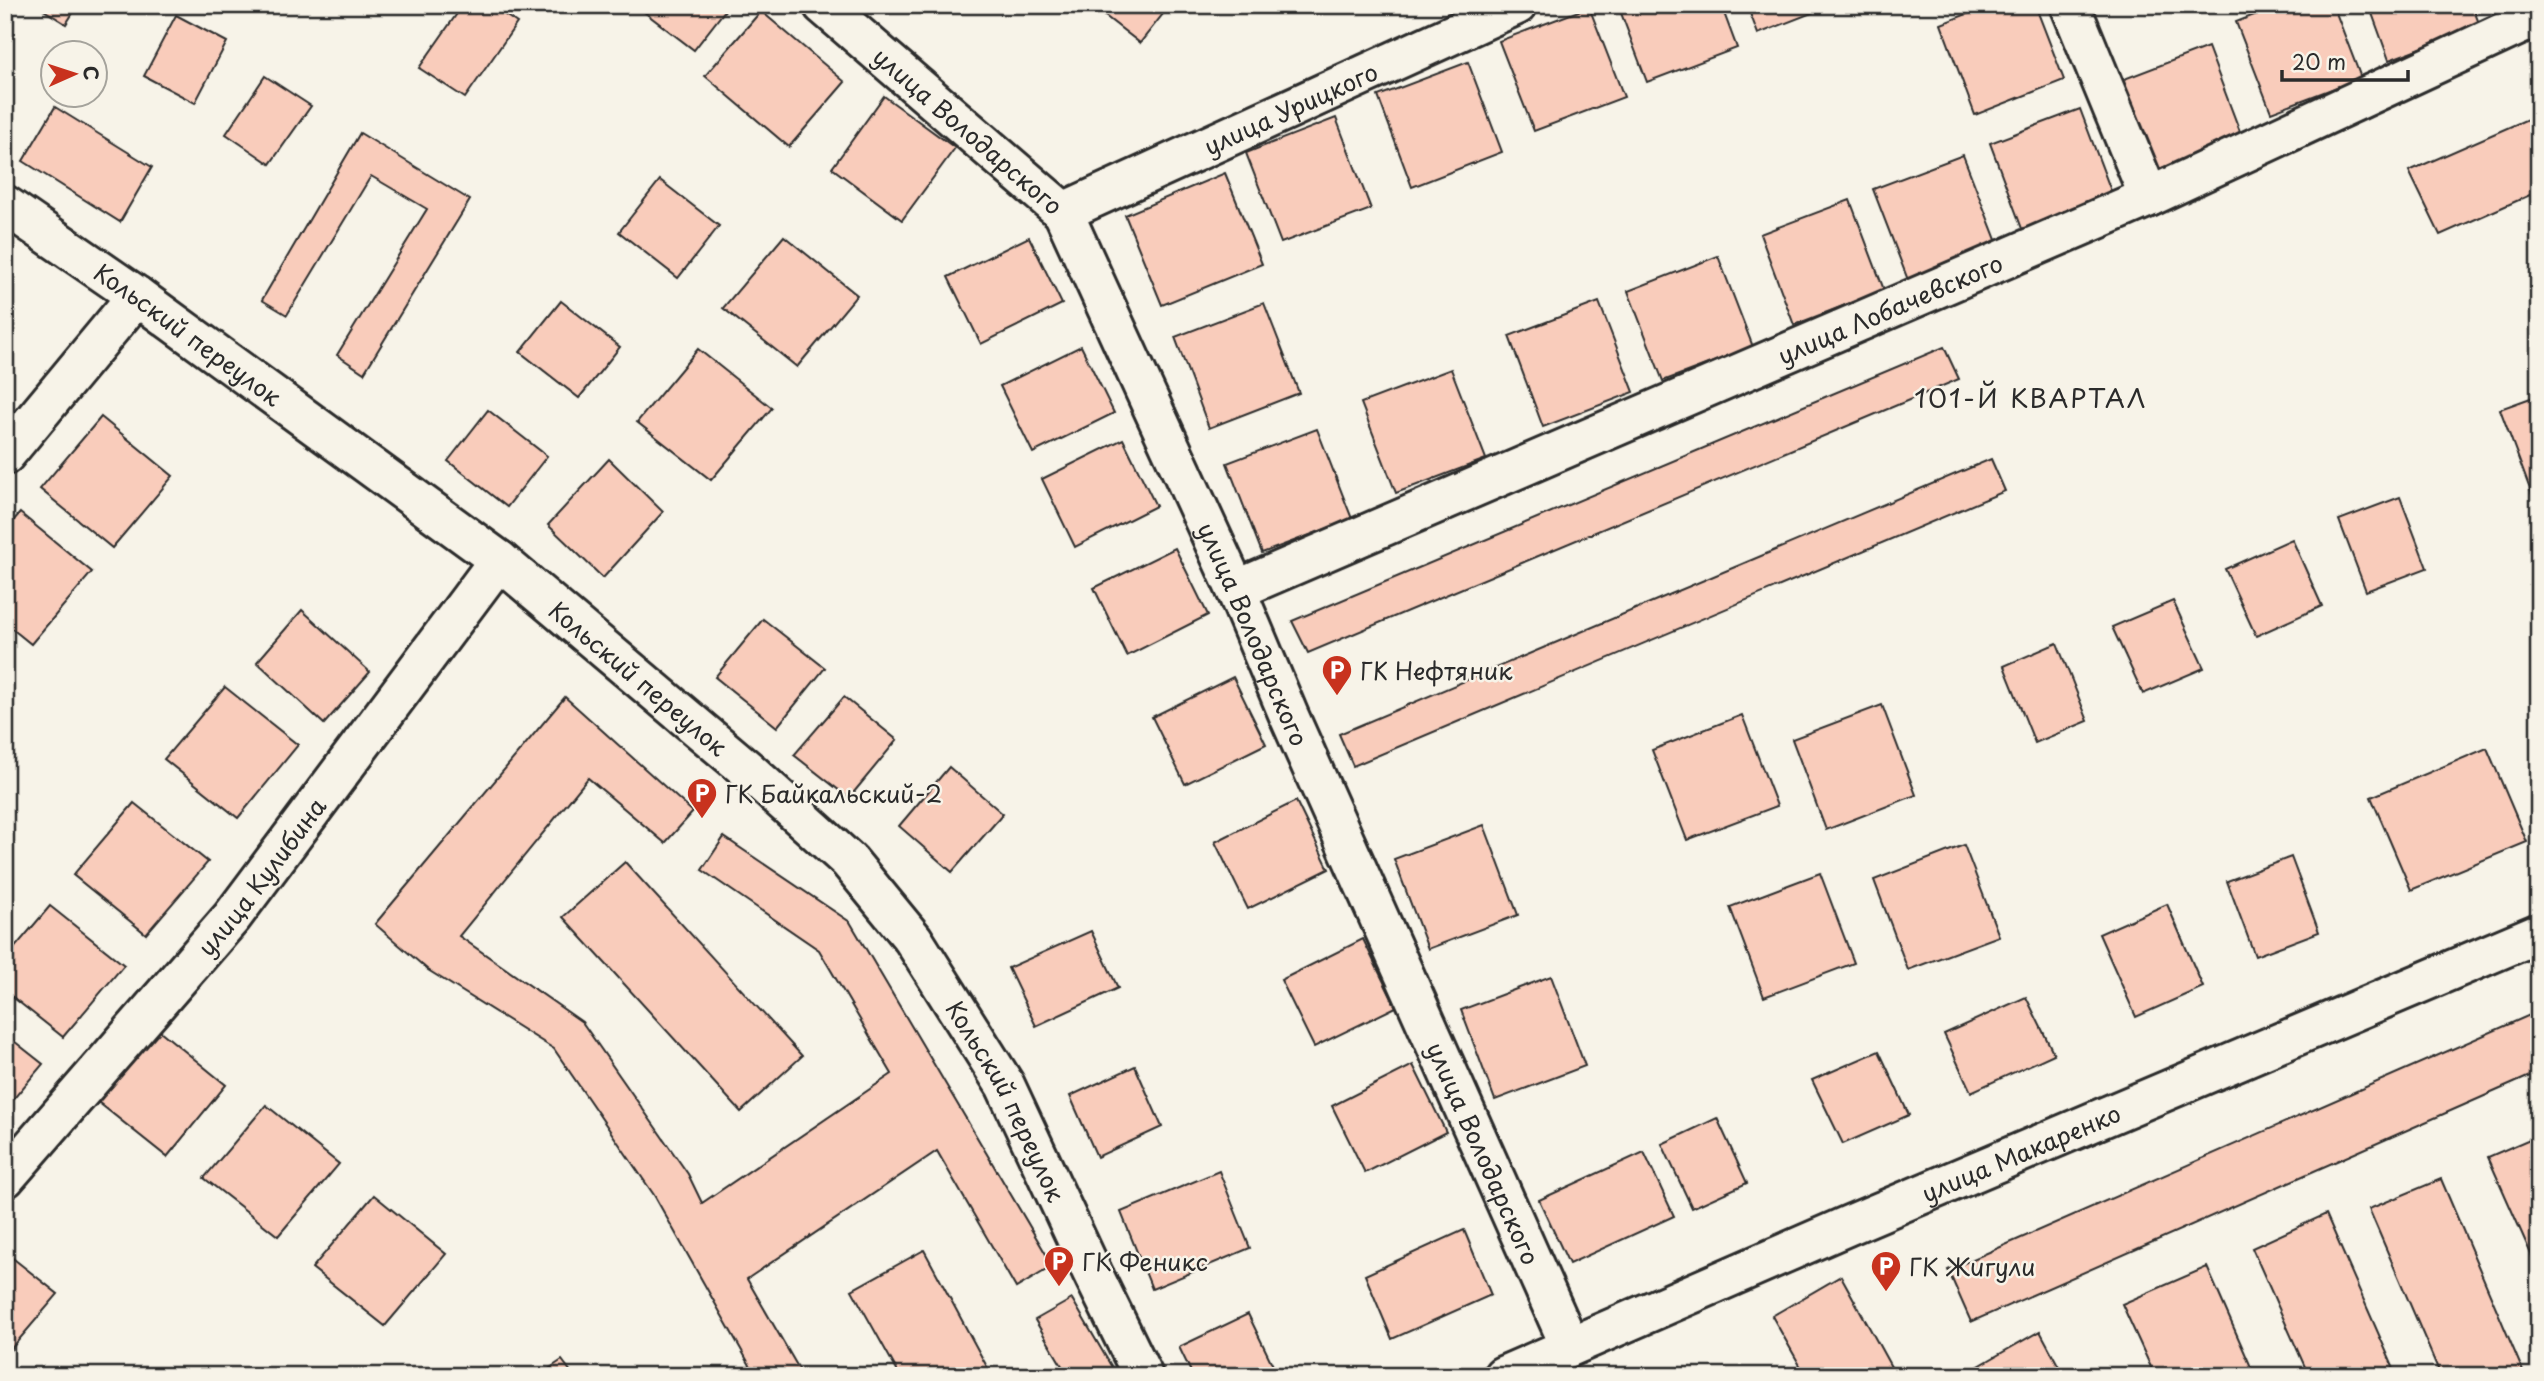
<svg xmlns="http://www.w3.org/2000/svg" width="2544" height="1381" viewBox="0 0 2544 1381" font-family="'Playpen Sans',sans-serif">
	<rect width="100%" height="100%" fill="#f7f3e8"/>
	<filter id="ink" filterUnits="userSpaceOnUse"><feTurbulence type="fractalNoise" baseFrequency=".0143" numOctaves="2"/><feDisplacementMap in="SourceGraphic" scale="14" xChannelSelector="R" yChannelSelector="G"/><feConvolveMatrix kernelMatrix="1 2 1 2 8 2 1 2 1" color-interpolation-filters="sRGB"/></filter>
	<g filter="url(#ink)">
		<g fill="#f9ccbb" stroke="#2b2b2b" stroke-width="2">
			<polygon points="36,5 78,5 66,24"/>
			<polygon points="463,5 490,5 517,23 465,98 419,68"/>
			<polygon points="635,5 729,5 694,50"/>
			<polygon points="1091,5 1170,5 1140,43"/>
			<polygon points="1618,5 1721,5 1737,48 1647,82"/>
			<polygon points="1747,5 1832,5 1758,34"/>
			<polygon points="1990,5 2035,5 2064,80 1975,115 1941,24"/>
			<polygon points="2280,5 2333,5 2361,78 2271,112 2236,22"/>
			<polygon points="2369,5 2472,5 2480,26 2389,60"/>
			<polygon points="1589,7 1624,97 1534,131 1499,41"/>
			<polygon points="761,11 845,82 789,147 705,76"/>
			<polygon points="176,15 227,42 195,103 144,76"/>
			<polygon points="2208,47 2242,137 2154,171 2119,81"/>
			<polygon points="1468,62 1502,152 1412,187 1378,96"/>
			<polygon points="265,76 311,106 270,164 226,134"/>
			<polygon points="884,96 955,148 902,220 832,168"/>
			<polygon points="55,107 152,167 120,222 23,161"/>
			<polygon points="2080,109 2114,199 2024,234 1990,143"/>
			<polygon points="2539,114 2539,191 2440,235 2409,171"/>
			<polygon points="1336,118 1371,209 1281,243 1246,153"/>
			<polygon points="360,133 470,200 364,373 337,355 427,209 371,176 287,315 262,300"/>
			<polygon points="1963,155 1998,245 1908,280 1873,189"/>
			<polygon points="1225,173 1262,264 1162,305 1125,215"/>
			<polygon points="660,180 719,226 678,278 619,232"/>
			<polygon points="1850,200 1884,290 1794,325 1760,234"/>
			<polygon points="784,236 857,295 797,367 723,308"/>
			<polygon points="1029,237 1062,304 981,344 948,277"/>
			<polygon points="1718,256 1753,347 1663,381 1628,291"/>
			<polygon points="561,301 620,347 579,398 520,352"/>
			<polygon points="1599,302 1634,392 1543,427 1509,336"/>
			<polygon points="1264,303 1299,393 1209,428 1175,337"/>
			<polygon points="1081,346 1114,413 1033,453 1000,386"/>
			<polygon points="1944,347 1959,379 1308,653 1292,621"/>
			<polygon points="698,349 772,408 711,480 637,422"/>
			<polygon points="1451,369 1486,459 1396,493 1361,403"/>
			<polygon points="2539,395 2539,498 2534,500 2500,409"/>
			<polygon points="488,410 547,456 507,507 448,461"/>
			<polygon points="101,417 173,476 112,548 40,489"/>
			<polygon points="1317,429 1352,519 1262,553 1227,463"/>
			<polygon points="1123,439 1156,506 1075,547 1042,479"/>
			<polygon points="609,459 663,512 603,578 548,525"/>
			<polygon points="1991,459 2005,491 1353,766 1339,734"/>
			<polygon points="2400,497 2427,568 2366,591 2339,520"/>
			<polygon points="20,513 92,572 31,644 5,623 5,530"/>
			<polygon points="2292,539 2322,606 2256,636 2225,569"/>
			<polygon points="1175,548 1208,615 1127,656 1094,588"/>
			<polygon points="2173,601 2204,668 2143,694 2112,627"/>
			<polygon points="302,610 370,672 324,724 257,662"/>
			<polygon points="763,619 825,668 777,727 715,677"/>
			<polygon points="2057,643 2088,721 2035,743 2004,666"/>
			<polygon points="1233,677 1266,744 1185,784 1152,717"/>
			<polygon points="225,687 298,745 238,818 164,759"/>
			<polygon points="565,697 693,812 665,843 588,778 459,936 582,1022 688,1174 702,1203 892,1074 819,950 702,870 724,837 850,922 1053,1266 1016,1288 937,1151 747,1279 803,1376 756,1376 654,1195 554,1049 428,970 375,924"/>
			<polygon points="844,697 897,740 849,798 794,755"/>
			<polygon points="1882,705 1916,795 1826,830 1792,739"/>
			<polygon points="1742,715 1777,806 1687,840 1652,750"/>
			<polygon points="2487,748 2527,842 2411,890 2371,797"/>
			<polygon points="949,767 1003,814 952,872 899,826"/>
			<polygon points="1296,801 1329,869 1248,909 1215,842"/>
			<polygon points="134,803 208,862 146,934 73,875"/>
			<polygon points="1484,825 1518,915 1428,949 1394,859"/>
			<polygon points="1964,845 1999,936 1908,970 1874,880"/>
			<polygon points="2291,857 2319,932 2255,956 2227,881"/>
			<polygon points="625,862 802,1056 741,1112 563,917"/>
			<polygon points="1820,873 1854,963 1764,997 1730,907"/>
			<polygon points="2167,904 2203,987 2136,1017 2099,934"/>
			<polygon points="50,906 124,965 63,1037 5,991 5,959"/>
			<polygon points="1091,931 1118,988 1036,1026 1008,968"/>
			<polygon points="1363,939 1396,1007 1314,1047 1281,980"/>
			<polygon points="1551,976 1585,1066 1495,1100 1461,1010"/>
			<polygon points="2026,997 2054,1054 1971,1092 1944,1034"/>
			<polygon points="2539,1011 2539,1072 1971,1322 1948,1270"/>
			<polygon points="154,1026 226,1085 167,1157 93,1098"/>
			<polygon points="5,1034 43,1064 5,1109"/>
			<polygon points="1879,1051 1909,1115 1843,1144 1812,1080"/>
			<polygon points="1413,1065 1446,1132 1365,1173 1332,1106"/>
			<polygon points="1135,1066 1162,1127 1097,1157 1070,1096"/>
			<polygon points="266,1105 339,1164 278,1236 204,1178"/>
			<polygon points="1717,1118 1747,1183 1692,1208 1662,1144"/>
			<polygon points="2539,1135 2539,1272 2488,1157"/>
			<polygon points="1644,1152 1674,1216 1569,1264 1539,1200"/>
			<polygon points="1219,1171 1250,1248 1152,1289 1121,1212"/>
			<polygon points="2441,1179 2525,1376 2441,1376 2369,1209"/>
			<polygon points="374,1195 446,1254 385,1326 312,1268"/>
			<polygon points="2326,1214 2397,1376 2309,1376 2252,1248"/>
			<polygon points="1464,1230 1491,1295 1392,1339 1365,1275"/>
			<polygon points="924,1250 992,1376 900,1376 852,1290"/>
			<polygon points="5,1252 58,1294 5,1356"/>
			<polygon points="2207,1267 2255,1376 2155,1376 2122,1304"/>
			<polygon points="1841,1276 1896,1376 1806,1376 1772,1316"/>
			<polygon points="1072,1299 1117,1376 1068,1376 1035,1320"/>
			<polygon points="1248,1314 1278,1376 1193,1376 1179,1347"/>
			<polygon points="2040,1331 2064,1376 1973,1376 1970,1371"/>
			<polygon points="562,1360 574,1376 538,1376"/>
		</g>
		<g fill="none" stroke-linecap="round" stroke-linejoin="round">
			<g stroke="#2b2b2b" stroke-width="44">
				<g id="street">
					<path id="s1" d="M823,5L1063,212L1236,590L1289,716L1570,1346"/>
					<polyline points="2070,5 2149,197"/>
					<path id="s2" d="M5,205L137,296L499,560L749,771L849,861L913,939L1005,1085L1092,1272L1143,1376"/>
					<path id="s3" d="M1063,212L1517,5"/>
					<polyline points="5,455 137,296"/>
					<path id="s4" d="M1236,590L2149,197L2539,16"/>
					<path id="s5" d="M5,1178L232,917L499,560"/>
					<path id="s6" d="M1503,1376L1847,1226L2539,933"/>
				</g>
			</g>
			<use href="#street" stroke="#f7f3e8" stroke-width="38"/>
		</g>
	</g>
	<defs>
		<g id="parking-pin" transform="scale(1.575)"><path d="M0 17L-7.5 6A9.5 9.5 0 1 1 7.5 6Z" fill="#c8321e" stroke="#f7f3e8"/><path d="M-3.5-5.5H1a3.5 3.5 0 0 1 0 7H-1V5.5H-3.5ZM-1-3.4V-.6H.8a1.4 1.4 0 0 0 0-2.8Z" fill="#fff"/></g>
	</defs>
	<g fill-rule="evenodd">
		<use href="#parking-pin" x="1337" y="670"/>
		<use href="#parking-pin" x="702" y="793"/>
		<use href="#parking-pin" x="1059" y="1261"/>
		<use href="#parking-pin" x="1886" y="1266"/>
	</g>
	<g text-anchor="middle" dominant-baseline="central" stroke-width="5" stroke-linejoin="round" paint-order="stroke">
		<g font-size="24" fill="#2b2b2b" stroke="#f7f3e8">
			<text stroke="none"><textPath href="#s3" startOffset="250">улица Урицкого</textPath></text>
			<text stroke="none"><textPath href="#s1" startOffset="192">улица Володарского</textPath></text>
			<text stroke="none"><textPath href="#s4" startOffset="712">улица Лобачевского</textPath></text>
			<text stroke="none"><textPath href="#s2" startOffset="224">Кольский переулок</textPath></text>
			<text stroke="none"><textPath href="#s1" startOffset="780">улица Володарского</textPath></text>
			<text stroke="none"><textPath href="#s2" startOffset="791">Кольский переулок</textPath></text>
			<text stroke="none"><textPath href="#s5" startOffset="396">улица Кулибина</textPath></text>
			<text stroke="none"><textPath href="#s2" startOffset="1358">Кольский переулок</textPath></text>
			<text stroke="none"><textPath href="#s1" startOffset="1348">улица Володарского</textPath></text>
			<text stroke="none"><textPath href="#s6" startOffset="564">улица Макаренко</textPath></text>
		</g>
		<g font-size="24" fill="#2b2b2b" stroke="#f7f3e8" text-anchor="start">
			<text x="1360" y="670">ГК Нефтяник</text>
			<text x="725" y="793">ГК Байкальский-2</text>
			<text x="1082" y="1261">ГК Феникс</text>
			<text x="1909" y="1266">ГК Жигули</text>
		</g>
		<g font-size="26" letter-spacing="2" fill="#2b2b2b" stroke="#f7f3e8">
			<text x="2031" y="397">101-Й КВАРТАЛ</text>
		</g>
	</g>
	<rect width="2544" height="1381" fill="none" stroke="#f7f3e8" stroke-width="28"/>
	<rect x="14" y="14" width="2516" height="1353" fill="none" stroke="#2b2b2b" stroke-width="2.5" filter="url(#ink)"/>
	<g transform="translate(74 74) rotate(87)"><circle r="33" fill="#f7f3e8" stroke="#a5a39c" stroke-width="2"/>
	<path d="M0-5L12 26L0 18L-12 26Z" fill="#c8321e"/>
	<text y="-10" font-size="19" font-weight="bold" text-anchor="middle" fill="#2b2b2b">С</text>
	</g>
	<path d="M2282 70v10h126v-10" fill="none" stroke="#2b2b2b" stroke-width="3.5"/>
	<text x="2292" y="70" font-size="21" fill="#2b2b2b" stroke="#f7f3e8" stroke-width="5" paint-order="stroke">20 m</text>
</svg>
